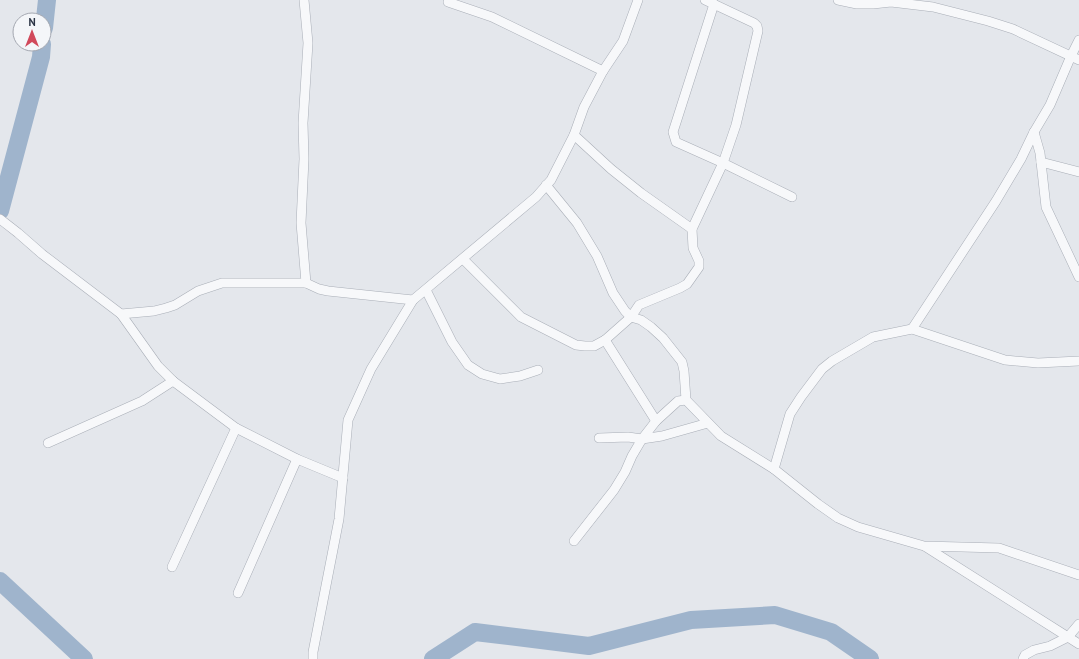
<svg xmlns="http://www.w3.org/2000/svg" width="1079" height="659" viewBox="0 0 1079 659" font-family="'PT Sans',sans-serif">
	<rect width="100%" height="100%" fill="#e4e7ec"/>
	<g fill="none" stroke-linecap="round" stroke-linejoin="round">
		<g stroke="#9fb4cc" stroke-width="18">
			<polyline points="44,28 47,0"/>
			<polyline points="0,211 41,57 42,44"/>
			<polyline points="0,581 84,659"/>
			<polyline points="433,659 475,632 589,646 691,620 775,615 831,632 870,659"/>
		</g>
		<g stroke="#a9aeb7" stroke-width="10">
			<g id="minor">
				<polyline points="304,0 308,43 303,123 304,159 301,223 306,283"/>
				<polyline points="838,0 857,4 873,4 891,2 933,7 988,21 1013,29 1079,60"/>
				<polyline points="448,2 492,17 603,71"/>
				<polyline points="714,4 673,132 676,142 723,163 792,197"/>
				<polyline points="1034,132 1040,153 1046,207 1079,277"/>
				<polyline points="574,135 611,169 641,193 692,229"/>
				<polyline points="1041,162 1079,172"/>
				<polyline points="546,185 577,223 597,256 613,293 625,311 631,317 641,320 651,327 663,338 682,362 684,371 686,400 721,436 774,469 818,504 838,518 858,527 924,546 999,548 1079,575"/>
				<polyline points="0,219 18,233 42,254 121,314 158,366 173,381 236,428 297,459 343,478"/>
				<polyline points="463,259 521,317 576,345 585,346 594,346 605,340 631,317 639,305 680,288 687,284 699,267 699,261 693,248 692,229 723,163 736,125 758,31 757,26 754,23 705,0"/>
				<polyline points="426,290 452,342 468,365 482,374 500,379 520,376 538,370"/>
				<polyline points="121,314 154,311 166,308 175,305 198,291 222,283 306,283 319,289 328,291 413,300"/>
				<polyline points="912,329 996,201 1021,159 1034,132 1050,105 1071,56 1079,40"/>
				<polyline points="605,340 656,421"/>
				<polyline points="599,438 628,437 642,439 662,436 708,423"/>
				<polyline points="48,443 142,401 173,381"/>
				<polyline points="774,469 790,414 801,397 822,369 832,361 873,337 912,329 1005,360 1038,363 1079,361"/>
				<polyline points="574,541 614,490 625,472 632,456 642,439 656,421 678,401 686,400"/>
				<polyline points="926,547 1079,644"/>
				<polyline points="172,567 236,428"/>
				<polyline points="238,593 297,459"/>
				<polyline points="313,659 313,652 339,519 348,420 371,369 413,300 536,197 551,180 574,135 584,107 603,71 623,41 638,0"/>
				<polyline points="1023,659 1025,655 1034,650 1050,646 1068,637 1079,624"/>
			</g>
		</g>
		<use href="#minor" stroke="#f7f8fa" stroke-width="9"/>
	</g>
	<g transform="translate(32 32)"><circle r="19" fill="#f4f6f9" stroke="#a4a8b1"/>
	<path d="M0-3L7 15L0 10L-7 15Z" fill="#d1495b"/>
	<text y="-6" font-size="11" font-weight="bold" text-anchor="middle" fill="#2b3445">N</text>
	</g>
</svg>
